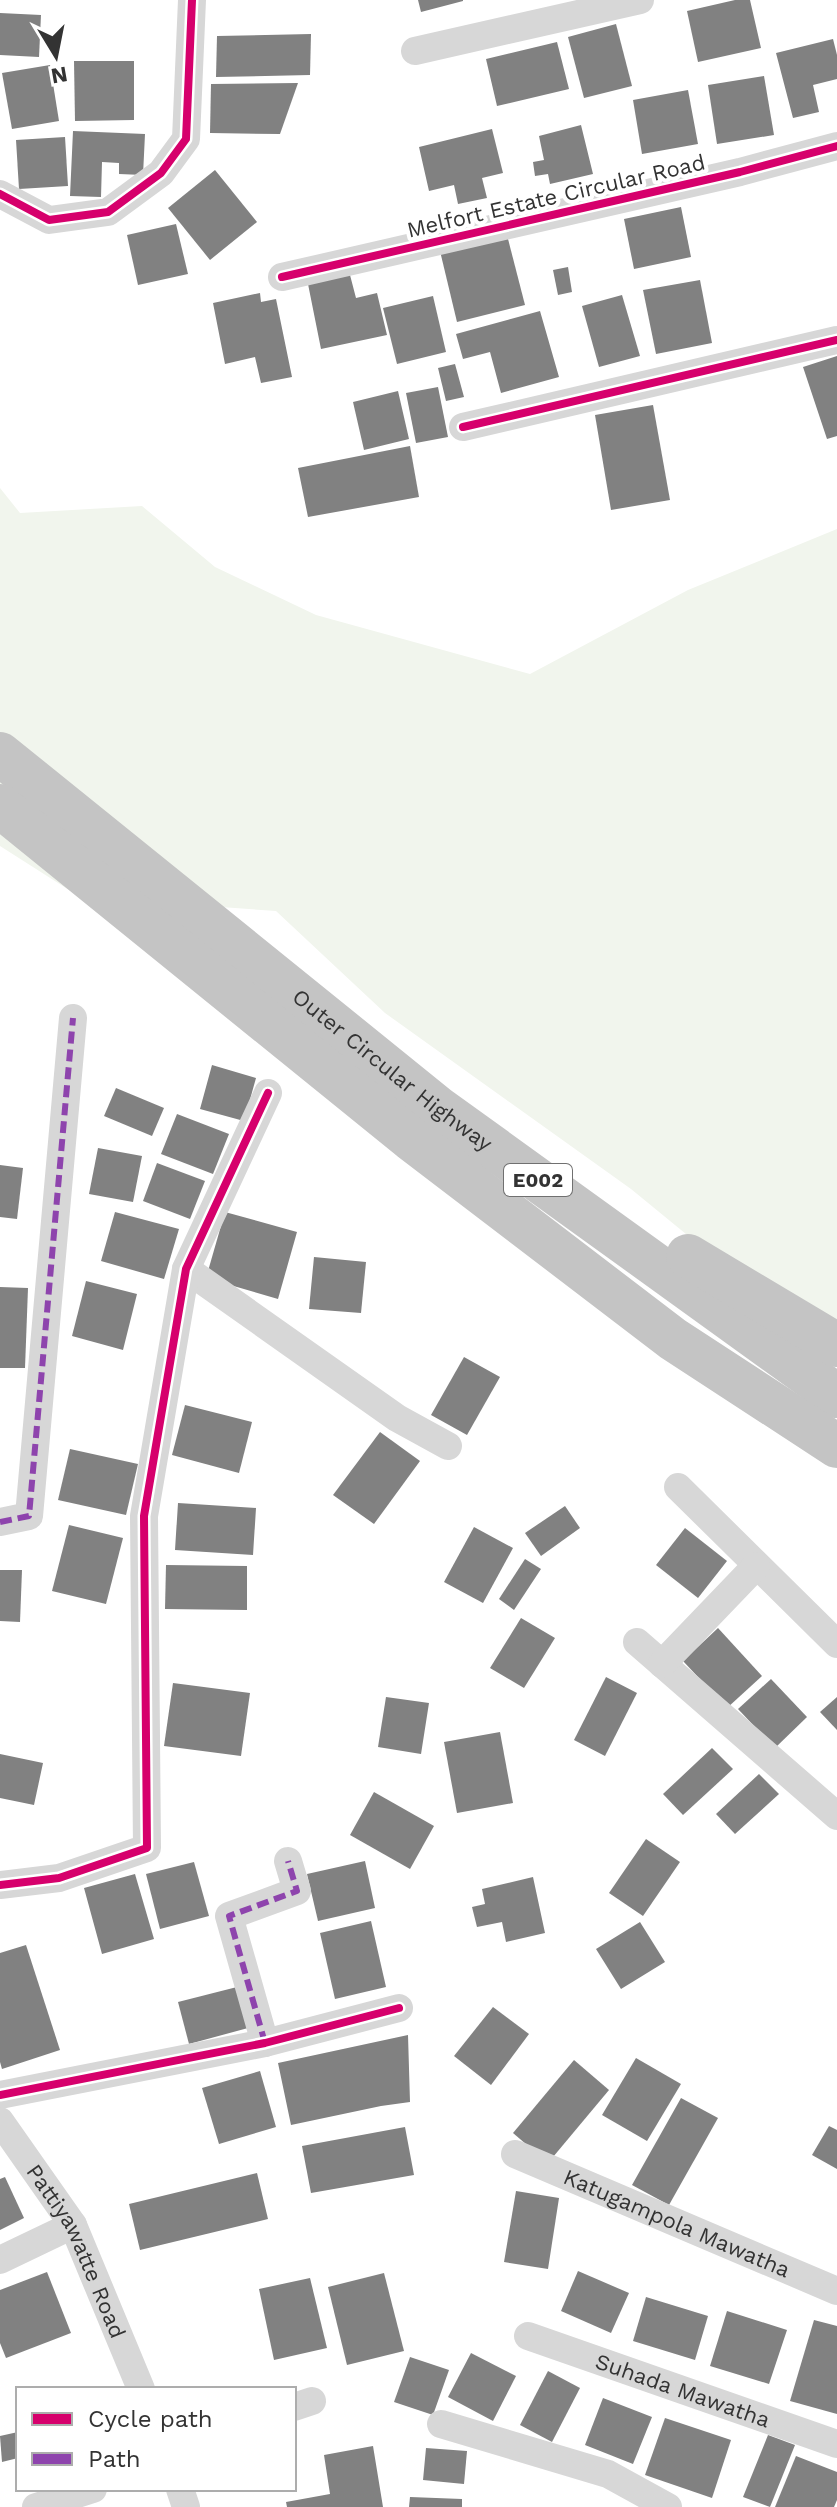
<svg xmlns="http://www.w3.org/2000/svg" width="837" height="2507" viewBox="0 0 837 2507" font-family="'Work Sans',sans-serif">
	<rect width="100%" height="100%" fill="#fff"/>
	<polygon fill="#f1f5ed" points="0,488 20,513 142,506 215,567 316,615 530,674 688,590 837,529 837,1363 791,1320 631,1189 385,1013 276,911 80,897 0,846"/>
	<g fill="#818181">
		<polygon points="418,0 463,0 463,1 421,12"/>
		<polygon points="735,0 750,0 761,48 698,62 687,11"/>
		<polygon points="0,13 41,15 39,57 0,55"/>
		<polygon points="616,24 632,86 584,98 568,37"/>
		<polygon points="311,34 310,75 216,77 217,36"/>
		<polygon points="833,39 837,55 837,79 813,85 819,112 793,118 776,53"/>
		<polygon points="557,42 569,89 497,106 486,59"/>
		<polygon points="74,61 134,61 134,120 75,121"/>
		<polygon points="50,65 59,121 12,129 2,73"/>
		<polygon points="764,76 774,135 717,144 708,85"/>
		<polygon points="298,83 280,134 210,133 211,84"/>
		<polygon points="688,90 698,144 642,154 633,100"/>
		<polygon points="581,125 593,174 550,184 548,174 535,176 533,162 544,160 539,136"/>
		<polygon points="492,129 503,173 482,178 487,198 458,204 454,185 429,191 419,147"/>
		<polygon points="73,131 145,134 143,175 119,174 119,163 102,162 101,197 70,196"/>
		<polygon points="65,137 68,186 19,189 16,140"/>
		<polygon points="215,170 257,222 210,260 168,208"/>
		<polygon points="681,207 691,257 634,269 624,219"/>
		<polygon points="176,224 188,274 138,285 127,235"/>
		<polygon points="507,235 525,305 457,322 440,251"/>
		<polygon points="568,267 572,292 558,295 553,270"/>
		<polygon points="350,275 356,298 377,293 387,335 321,349 308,284"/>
		<polygon points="700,280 712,343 656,354 643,290"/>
		<polygon points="260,293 261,302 276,299 292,377 261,383 255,357 225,364 213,303"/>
		<polygon points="622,295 640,356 599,367 582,306"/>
		<polygon points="433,296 446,352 397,364 383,308"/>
		<polygon points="540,311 559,377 501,393 490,352 463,359 456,334"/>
		<polygon points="837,356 837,436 827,439 803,367"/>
		<polygon points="455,364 464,397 446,401 438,368"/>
		<polygon points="438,387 448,437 416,443 406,393"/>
		<polygon points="398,391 409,439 364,450 353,402"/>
		<polygon points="653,405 670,500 611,510 595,415"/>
		<polygon points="410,446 419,497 308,517 298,468"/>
		<polygon points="212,1065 256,1078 244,1121 200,1109"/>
		<polygon points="116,1088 164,1108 152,1136 104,1116"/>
		<polygon points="177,1114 229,1134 213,1174 161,1154"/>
		<polygon points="98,1148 142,1156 133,1202 89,1194"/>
		<polygon points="157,1163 205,1181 190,1219 143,1201"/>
		<polygon points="0,1165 23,1168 17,1219 0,1217"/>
		<polygon points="115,1212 179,1229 164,1279 101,1261"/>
		<polygon points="225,1212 297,1232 278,1299 206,1278"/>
		<polygon points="314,1257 366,1262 361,1313 309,1309"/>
		<polygon points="86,1281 137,1294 123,1350 72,1336"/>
		<polygon points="0,1287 28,1288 25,1368 0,1368"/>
		<polygon points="464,1357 500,1377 467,1435 431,1415"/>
		<polygon points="185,1405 252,1422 239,1473 172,1455"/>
		<polygon points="380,1432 420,1461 374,1524 333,1495"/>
		<polygon points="70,1449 138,1464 126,1515 58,1500"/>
		<polygon points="178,1503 256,1508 253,1555 175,1550"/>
		<polygon points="565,1506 580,1528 541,1556 525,1533"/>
		<polygon points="69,1525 123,1538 106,1604 52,1591"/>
		<polygon points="474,1527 513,1548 483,1603 444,1582"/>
		<polygon points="685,1528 727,1561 698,1598 656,1565"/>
		<polygon points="525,1559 541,1569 514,1610 499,1599"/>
		<polygon points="166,1565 247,1566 247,1610 165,1609"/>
		<polygon points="0,1570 22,1570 20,1622 0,1621"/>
		<polygon points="521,1618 555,1638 524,1688 490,1668"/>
		<polygon points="718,1628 762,1676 727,1708 683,1661"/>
		<polygon points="606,1677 637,1693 605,1756 574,1740"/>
		<polygon points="771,1679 807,1717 775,1748 738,1709"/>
		<polygon points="173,1683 250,1693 241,1756 164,1746"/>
		<polygon points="386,1697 429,1703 421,1754 378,1747"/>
		<polygon points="837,1697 837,1730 820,1712"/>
		<polygon points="500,1732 513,1803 457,1813 444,1742"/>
		<polygon points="712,1748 733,1769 683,1815 663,1794"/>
		<polygon points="0,1754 43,1763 34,1805 0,1798"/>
		<polygon points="759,1774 779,1794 735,1834 716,1814"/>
		<polygon points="374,1792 434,1826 410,1869 350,1835"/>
		<polygon points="646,1839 680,1862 643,1916 609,1893"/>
		<polygon points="365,1861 375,1908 318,1921 307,1874"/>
		<polygon points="194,1862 209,1916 160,1929 146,1874"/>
		<polygon points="135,1874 154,1939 102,1954 84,1888"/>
		<polygon points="533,1877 545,1933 506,1942 502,1922 477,1927 472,1907 485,1904 482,1889"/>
		<polygon points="371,1921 386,1987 335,1999 320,1933"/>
		<polygon points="640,1922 665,1962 621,1989 596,1949"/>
		<polygon points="26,1945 60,2050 2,2069 0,2062 0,1953"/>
		<polygon points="237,1987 248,2028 189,2044 178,2002"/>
		<polygon points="493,2007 529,2034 491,2085 454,2056"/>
		<polygon points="408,2035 410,2102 381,2106 291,2125 278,2063"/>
		<polygon points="636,2058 681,2084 647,2141 602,2115"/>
		<polygon points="574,2060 609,2090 548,2163 513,2133"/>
		<polygon points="260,2071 276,2127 219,2144 202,2088"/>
		<polygon points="681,2098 718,2118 669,2205 632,2185"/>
		<polygon points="829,2126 837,2130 837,2169 812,2155"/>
		<polygon points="405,2127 414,2175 311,2193 302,2146"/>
		<polygon points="257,2173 268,2219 140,2250 129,2204"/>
		<polygon points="5,2177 24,2218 0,2230 0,2179"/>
		<polygon points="516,2191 559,2198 548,2269 504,2262"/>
		<polygon points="578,2271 629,2293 611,2333 561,2311"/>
		<polygon points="47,2272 71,2333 6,2358 0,2343 0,2290"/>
		<polygon points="384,2273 404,2351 347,2365 328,2287"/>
		<polygon points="310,2278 327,2348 274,2360 259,2289"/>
		<polygon points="646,2297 708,2316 695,2360 633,2341"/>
		<polygon points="727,2311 787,2330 769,2384 710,2366"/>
		<polygon points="814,2320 837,2326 837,2414 790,2401"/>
		<polygon points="471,2353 516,2376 493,2421 448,2397"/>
		<polygon points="410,2357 449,2370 433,2415 394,2402"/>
		<polygon points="548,2371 580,2388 552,2442 520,2425"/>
		<polygon points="603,2398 652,2417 633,2464 585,2445"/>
		<polygon points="665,2418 731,2440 712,2498 645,2475"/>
		<polygon points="18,2432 18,2458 2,2462 0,2436"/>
		<polygon points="768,2435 795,2445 770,2507 743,2497"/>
		<polygon points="373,2446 383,2507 287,2507 286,2502 330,2494 324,2455"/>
		<polygon points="426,2448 467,2451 464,2484 423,2480"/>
		<polygon points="796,2456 837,2472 837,2500 834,2507 775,2507"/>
		<polygon points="410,2497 462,2499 462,2507 409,2507"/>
	</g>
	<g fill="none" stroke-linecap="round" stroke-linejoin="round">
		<g stroke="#d7d7d7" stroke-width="28">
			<polyline points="415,51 640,0"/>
			<polyline points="0,194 49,220 108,212 161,173 186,139 192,0"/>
			<polyline points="282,277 740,172 837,146"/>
			<polyline points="463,427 837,340"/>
			<polyline points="186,1269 397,1418 448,1446"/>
			<polyline points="678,1487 837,1644"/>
			<polyline points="0,1522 29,1516 73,1018"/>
			<polyline points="637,1642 837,1816"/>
			<polyline points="662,1664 756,1566"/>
			<polyline points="0,1885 59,1878 147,1848 144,1516 186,1269 268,1093"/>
			<polyline points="265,2043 229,1916 297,1891 288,1861"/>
			<polyline points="0,2095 265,2043 399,2008"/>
			<path id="s1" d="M0,2121L73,2225L141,2389"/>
			<path id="s2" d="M515,2154L837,2291"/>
			<polyline points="0,2260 73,2225"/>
			<path id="s3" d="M528,2336L837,2444"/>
			<polyline points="294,2407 312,2401"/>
			<polyline points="441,2424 608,2474 668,2507"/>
			<polyline points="180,2489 186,2507"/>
			<polyline points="36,2507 93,2489"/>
		</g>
		<g stroke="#c4c4c4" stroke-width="44">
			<path id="s4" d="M0,754L438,1108L837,1396"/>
			<polyline points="0,806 411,1139 673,1339 837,1446"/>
			<polyline points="688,1256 837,1345"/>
		</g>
		<g stroke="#8e44ad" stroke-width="6" stroke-dasharray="12 6" stroke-linecap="butt">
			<polyline points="0,1522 29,1516 73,1018"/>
			<polyline points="265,2043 229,1916 297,1891 288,1861"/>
		</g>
		<g stroke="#fff" stroke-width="13">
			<g id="cycleway">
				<polyline points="0,194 49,220 108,212 161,173 186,139 192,0"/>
				<polyline points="282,277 740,172 837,146"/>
				<polyline points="463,427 837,340"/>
				<polyline points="0,1885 59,1878 147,1848 144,1516 186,1269 268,1093"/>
				<polyline points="0,2095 265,2043 399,2008"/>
			</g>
		</g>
		<use href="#cycleway" stroke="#d6006c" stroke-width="8"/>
	</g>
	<g text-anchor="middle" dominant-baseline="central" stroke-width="8" stroke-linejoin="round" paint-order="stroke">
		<rect fill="#fff" stroke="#707070" stroke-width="2" x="504" y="1164" width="68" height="32" rx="6"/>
		<g font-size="20" font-weight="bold" fill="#333">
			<text x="538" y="1180">E002</text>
		</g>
		<g font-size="22" fill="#333" stroke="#fff">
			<text transform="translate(556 196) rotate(-13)">Melfort Estate Circular Road</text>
			<text stroke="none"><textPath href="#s4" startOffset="504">Outer Circular Highway</textPath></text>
			<text stroke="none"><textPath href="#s2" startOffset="176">Katugampola Mawatha</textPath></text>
			<text stroke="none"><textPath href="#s1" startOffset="152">Pattiyawatte Road</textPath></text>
			<text stroke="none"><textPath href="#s3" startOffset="164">Suhada Mawatha</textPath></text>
		</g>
	</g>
	<rect x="16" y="2387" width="280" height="104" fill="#ffffff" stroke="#adadad" stroke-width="2"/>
	<rect x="32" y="2413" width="40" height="12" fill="#d6006c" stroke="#adadad" stroke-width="2"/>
	<text x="88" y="2427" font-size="24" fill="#333333">Cycle path</text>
	<rect x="32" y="2453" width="40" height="12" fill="#8e44ad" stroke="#adadad" stroke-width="2"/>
	<text x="88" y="2467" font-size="24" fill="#333333">Path</text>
	<g transform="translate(56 56) rotate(170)" stroke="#ffffff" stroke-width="6" paint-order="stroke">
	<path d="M0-6L14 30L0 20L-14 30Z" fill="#333333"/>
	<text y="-12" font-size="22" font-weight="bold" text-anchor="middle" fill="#333333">N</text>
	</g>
</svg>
